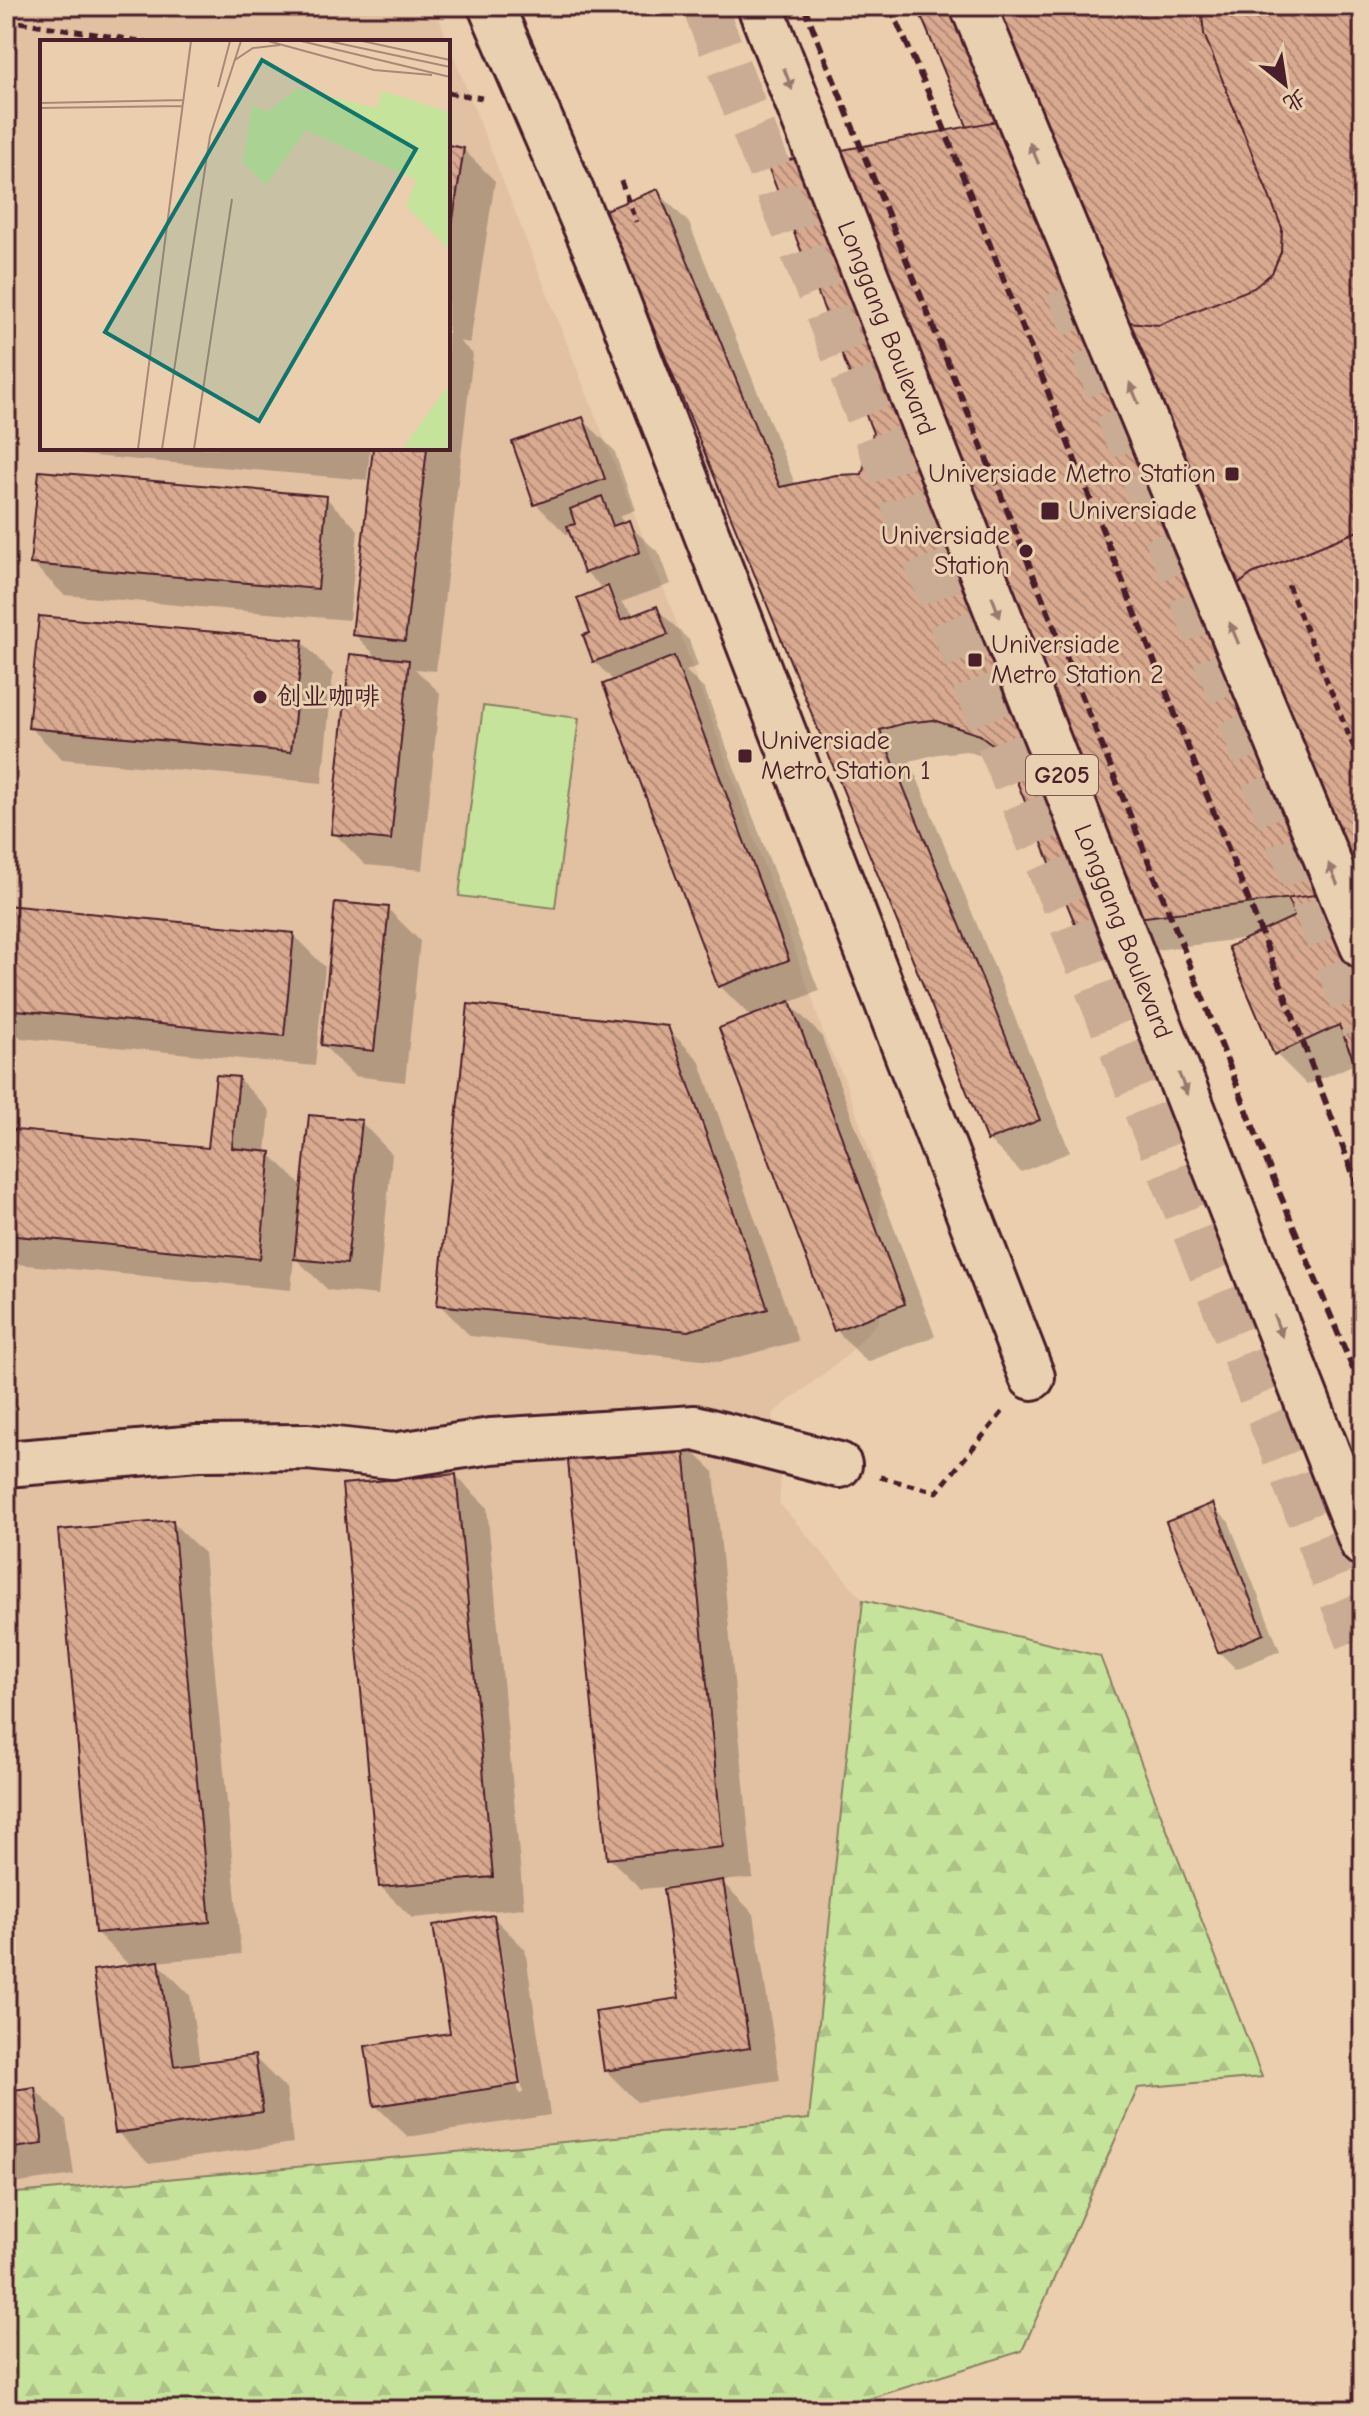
<svg xmlns="http://www.w3.org/2000/svg" width="1369" height="2416" viewBox="0 0 1369 2416" font-family="'Comic Neue','LXGW WenKai TC',sans-serif">
	<defs>
		<pattern id="forest-firs" width="22" height="20" patternUnits="userSpaceOnUse" patternTransform="scale(2)"><rect width="22" height="20" fill="#c6e39b"/><path d="M5 1l3.5 6h-7zM16 11l3.5 6h-7z" fill="#acc286"/></pattern>
		<pattern id="building-back-hatch" width="6" height="6" patternUnits="userSpaceOnUse" patternTransform="scale(2)"><rect width="6" height="6" fill="#d9aa90"/><path d="M-1 5l2 2M0 0l6 6M5-1l2 2" fill="none" stroke="#b28a76"/></pattern>
	</defs>
	<rect width="100%" height="100%" fill="#eacead"/>
	<filter id="ink" filterUnits="userSpaceOnUse"><feTurbulence type="fractalNoise" baseFrequency=".0125" numOctaves="2"/><feDisplacementMap in="SourceGraphic" scale="16" xChannelSelector="R" yChannelSelector="G"/><feConvolveMatrix kernelMatrix="1 2 1 2 8 2 1 2 1" color-interpolation-filters="sRGB"/></filter>
	<g filter="url(#ink)">
		<polygon fill="#e2c0a2" points="6,6 434,6 448,42 42,42 42,448 448,448 448,42 670,605 813,1001 824,1037 844,1078 871,1155 881,1198 877,1239 879,1321 845,1357 773,1413 782,1467 779,1503 863,1600 809,2119 6,2194"/>
		<polygon fill="url(#forest-firs)" stroke="#888163" stroke-width="2" points="863,1600 1100,1656 1262,2077 1138,2088 1022,2351 833,2410 6,2410 6,2194 809,2119"/>
		<polygon fill="#c6e39b" stroke="#888163" stroke-width="2" points="483,706 579,718 555,908 459,896"/>
		<g fill="#0003" fill-rule="evenodd">
			<polygon points="919,6 1363,6 1363,1077 1357,1063 1307,1085 1276,1054 1248,938 1110,956 1078,924 1012,766 966,751 938,754 910,761 1070,1152 1021,1172 989,1140 608,212 657,191 689,223 796,486 863,476 970,128"/>
			<polygon points="448,147 463,149 495,181 470,343 459,341 473,354 436,671 415,669 440,693 422,870 365,865 334,833 379,659 354,634 375,448 448,448"/>
			<polygon points="582,419 614,450 635,510 619,516 660,554 671,584 621,602 636,617 657,609 689,640 698,666 686,671 705,690 819,991 789,1003 821,1035 935,1336 867,1362 836,1330 752,1018 720,986 614,681 594,661 593,634 604,590 586,572 572,533 567,535 535,503"/>
			<polygon points="74,448 370,448 367,480 82,455"/>
			<polygon points="326,498 358,530 349,620 64,595 32,563"/>
			<polygon points="302,642 333,674 322,783 62,759 30,727"/>
			<polygon points="6,907 293,935 325,967 315,1066 21,1038 6,1022"/>
			<polygon points="388,909 420,941 405,1082 354,1076 323,1045"/>
			<polygon points="667,1028 699,1060 798,1341 721,1362 470,1336 439,1304"/>
			<polygon points="239,1079 270,1111 266,1153 270,1154 303,1187 361,1122 392,1154 378,1295 328,1290 294,1257 291,1290 6,1263 6,1131 210,1150"/>
			<polygon points="6,1388 17,1399 7,1467 6,1467"/>
			<polygon points="682,1441 714,1472 753,1878 721,1881 754,1914 780,2080 637,2102 606,2071 682,2000 675,1889 675,1886 641,1889 609,1858"/>
			<polygon points="456,1476 487,1507 524,1908 412,1918 380,1886"/>
			<polygon points="1212,1506 1229,1522 1280,1651 1236,1669 1219,1652"/>
			<polygon points="172,1522 204,1553 241,1954 157,1962 190,1995 200,2064 254,2057 286,2089 293,2143 149,2164 117,2132 131,1967 97,1933"/>
			<polygon points="6,1883 15,1978 6,1979"/>
			<path d="M493,1917L525,1949L550,2115L408,2137L376,2106L452,2035ZM497,1950H501L523,2093L519,2094Z"/>
			<polygon points="34,2089 66,2120 74,2175 6,2185 6,2093"/>
		</g>
		<g fill="url(#building-back-hatch)" stroke="#4a1f2b" stroke-width="2">
			<polygon points="917,6 1363,6 1363,1078 1361,1078 1339,1025 1274,1055 1228,947 1295,916"/>
			<polygon points="1201,6 1363,6 1363,529 1252,574 1235,587 1323,894 1076,926 1008,760 996,747 980,735 933,720 905,723 880,730 1040,1120 987,1141 605,210 658,189 780,487 836,475 862,474 873,433 767,164 1013,118 1105,308 1128,322 1159,325 1254,288 1272,273 1281,252 1282,228 1204,34"/>
			<polygon points="448,145 464,148 448,251"/>
			<polygon points="583,417 605,479 534,505 512,442"/>
			<polygon points="373,448 427,448 405,641 352,635"/>
			<polygon points="39,471 327,496 318,589 30,564"/>
			<polygon points="602,496 613,526 629,520 640,552 584,573 567,526 575,524 570,509"/>
			<polygon points="608,586 621,620 657,606 668,635 593,662 583,635 590,633 577,598"/>
			<polygon points="39,616 303,640 291,752 28,728"/>
			<polygon points="350,654 409,660 391,840 331,834"/>
			<polygon points="674,656 789,960 718,987 603,684"/>
			<polygon points="335,902 389,907 374,1051 321,1045"/>
			<polygon points="6,905 294,933 284,1036 6,1009"/>
			<polygon points="790,1001 905,1304 834,1331 719,1028"/>
			<polygon points="468,1004 668,1026 768,1309 688,1331 437,1305"/>
			<polygon points="216,1075 239,1077 232,1148 271,1152 260,1259 6,1235 6,1129 208,1148"/>
			<polygon points="309,1115 362,1120 347,1264 294,1259"/>
			<polygon points="683,1439 723,1847 607,1859 567,1451"/>
			<polygon points="456,1474 493,1877 379,1887 342,1484"/>
			<polygon points="1213,1503 1264,1634 1218,1653 1166,1522"/>
			<polygon points="173,1520 210,1922 95,1933 58,1530"/>
			<polygon points="723,1880 750,2048 604,2071 595,2011 679,1998 663,1889"/>
			<polygon points="494,1915 520,2084 374,2106 365,2046 450,2033 433,1925"/>
			<polygon points="159,1961 174,2066 255,2055 263,2112 115,2133 93,1970"/>
			<polygon points="35,2087 43,2144 6,2149 6,2091"/>
		</g>
		<g fill="none" stroke-linecap="round" stroke-linejoin="round">
			<g stroke="#caab93" stroke-width="44" stroke-dasharray="44 22" stroke-linecap="butt">
				<polyline points="704,6 1363,1653"/>
				<polyline points="1067,287 1363,1028"/>
			</g>
			<g stroke="#4a1f2b" stroke-width="50">
				<g id="minor">
					<polyline points="491,6 606,273 1032,1377"/>
					<polyline points="6,1464 198,1448 307,1447 393,1456 491,1441 695,1428 839,1465"/>
				</g>
			</g>
			<g stroke="#4a1f2b" stroke-width="50">
				<g id="major">
					<path id="s1" d="M760,6L1363,1544"/>
					<polyline points="973,6 1363,946"/>
				</g>
			</g>
			<g stroke="#4a1f2b" stroke-width="5" stroke-dasharray="8 6" stroke-linecap="butt">
				<polyline points="6,20 147,42"/>
				<polyline points="448,93 482,98"/>
				<polyline points="621,181 636,222"/>
				<polyline points="1288,585 1363,770"/>
				<polyline points="880,1477 937,1492 1005,1409"/>
			</g>
			<use href="#minor" stroke="#e8d0b0" stroke-width="44"/>
			<use href="#major" stroke="#e8d0b0" stroke-width="44"/>
			<g stroke="#4a1f2b" stroke-width="6" stroke-dasharray="12 6" stroke-linecap="butt">
				<polyline points="804,6 1177,932 1272,1175 1363,1393"/>
				<polyline points="890,6 942,123 1257,922 1363,1200"/>
			</g>
		</g>
		<defs><path id="oneway-solid" d="M-6-.8H1V-3.2L6.5 0L1 3.2V.8H-6Z" transform="scale(2)"/></defs>
		<g fill="#99786e">
			<use href="#oneway-solid" transform="translate(788 79) rotate(69)"/>
			<use href="#oneway-solid" transform="translate(1034 153) rotate(-113)"/>
			<use href="#oneway-solid" transform="translate(1134 393) rotate(-113)"/>
			<use href="#oneway-solid" transform="translate(996 607) rotate(69)"/>
			<use href="#oneway-solid" transform="translate(1234 633) rotate(-113)"/>
			<use href="#oneway-solid" transform="translate(1333 874) rotate(-113)"/>
			<use href="#oneway-solid" transform="translate(1183 1084) rotate(69)"/>
			<use href="#oneway-solid" transform="translate(1278 1326) rotate(69)"/>
		</g>
	</g>
	<g fill="#4a1f2b" stroke="#e8d0b0" stroke-width="3">
		<rect x="1224" y="466" width="16" height="16" rx="4"/>
		<rect x="1040" y="501" width="20" height="20" rx="4"/>
		<circle cx="1026" cy="551" r="8"/>
		<rect x="967" y="652" width="16" height="16" rx="4"/>
		<circle cx="260" cy="697" r="8"/>
		<rect x="737" y="748" width="16" height="16" rx="4"/>
	</g>
	<g text-anchor="middle" dominant-baseline="central" stroke-width="6" stroke-linejoin="round" paint-order="stroke">
		<rect fill="#e8d0b0" stroke="#795453" stroke-width="2" x="1026" y="755" width="72" height="40" rx="6"/>
		<g font-size="24" font-weight="bold" fill="#4a1f2b">
			<text x="1062" y="775">G205</text>
		</g>
		<g font-size="26" fill="#4a1f2b" stroke="#e8d0b0">
			<text stroke="none"><textPath href="#s1" startOffset="346">Longgang Boulevard</textPath></text>
			<text stroke="none"><textPath href="#s1" startOffset="994">Longgang Boulevard</textPath></text>
		</g>
		<g font-size="26" fill="#4a1f2b" stroke="#e8d0b0" text-anchor="start">
			<text x="1216" y="474" text-anchor="end">Universiade Metro Station</text>
			<text x="1068" y="511">Universiade</text>
			<text x="1010" y="536" text-anchor="end">Universiade<tspan x="1010" dy="30">Station</tspan></text>
			<text x="991" y="645">Universiade<tspan x="991" dy="30">Metro Station 2</tspan></text>
			<text x="276" y="697">创业咖啡</text>
			<text x="761" y="741">Universiade<tspan x="761" dy="30">Metro Station 1</tspan></text>
		</g>
	</g>
	<g transform="translate(40 40)">
		<rect width="410" height="410" fill="#eacead"/>
		<path d="M257,49L337,68L342,51L410,72V210L366,166L376,140L266,90L226,145L203,123L212,65L227,72Z" fill="#c6e39b"/>
		<path d="M410,345V409H362L408,346Z" fill="#c6e39b"/>
		<path fill="none" stroke="#aa8879" stroke-width="2" d="M228,1L334,30L392,35M261,1L410,37M288,1L410,27M322,1L410,20M195,20L213,8L240,5M178,47L190,1M0,63L144,60M0,68L143,66M98,409L151,1M122,409L170,96L201,1M154,409L192,159"/>
		<path fill="#0f766e" fill-opacity="0.15" stroke="#0f766e" stroke-width="4" d="M222,20L376,109L219,381L65,292Z"/>
		<rect width="410" height="410" fill="none" stroke="#4a1f2b" stroke-width="4"/>
	</g>
	<rect width="1369" height="2416" fill="none" stroke="#e8d0b0" stroke-width="32"/>
	<rect x="16" y="16" width="1337" height="2384" fill="none" stroke="#4a1f2b" stroke-width="3" filter="url(#ink)"/>
	<g transform="translate(1285 84) rotate(150)" stroke="#e8d0b0" stroke-width="6" paint-order="stroke">
	<path d="M0-6L14 30L0 20L-14 30Z" fill="#4a1f2b"/>
	<text y="-12" font-size="22" font-weight="bold" text-anchor="middle" fill="#4a1f2b">北</text>
	</g>
</svg>
